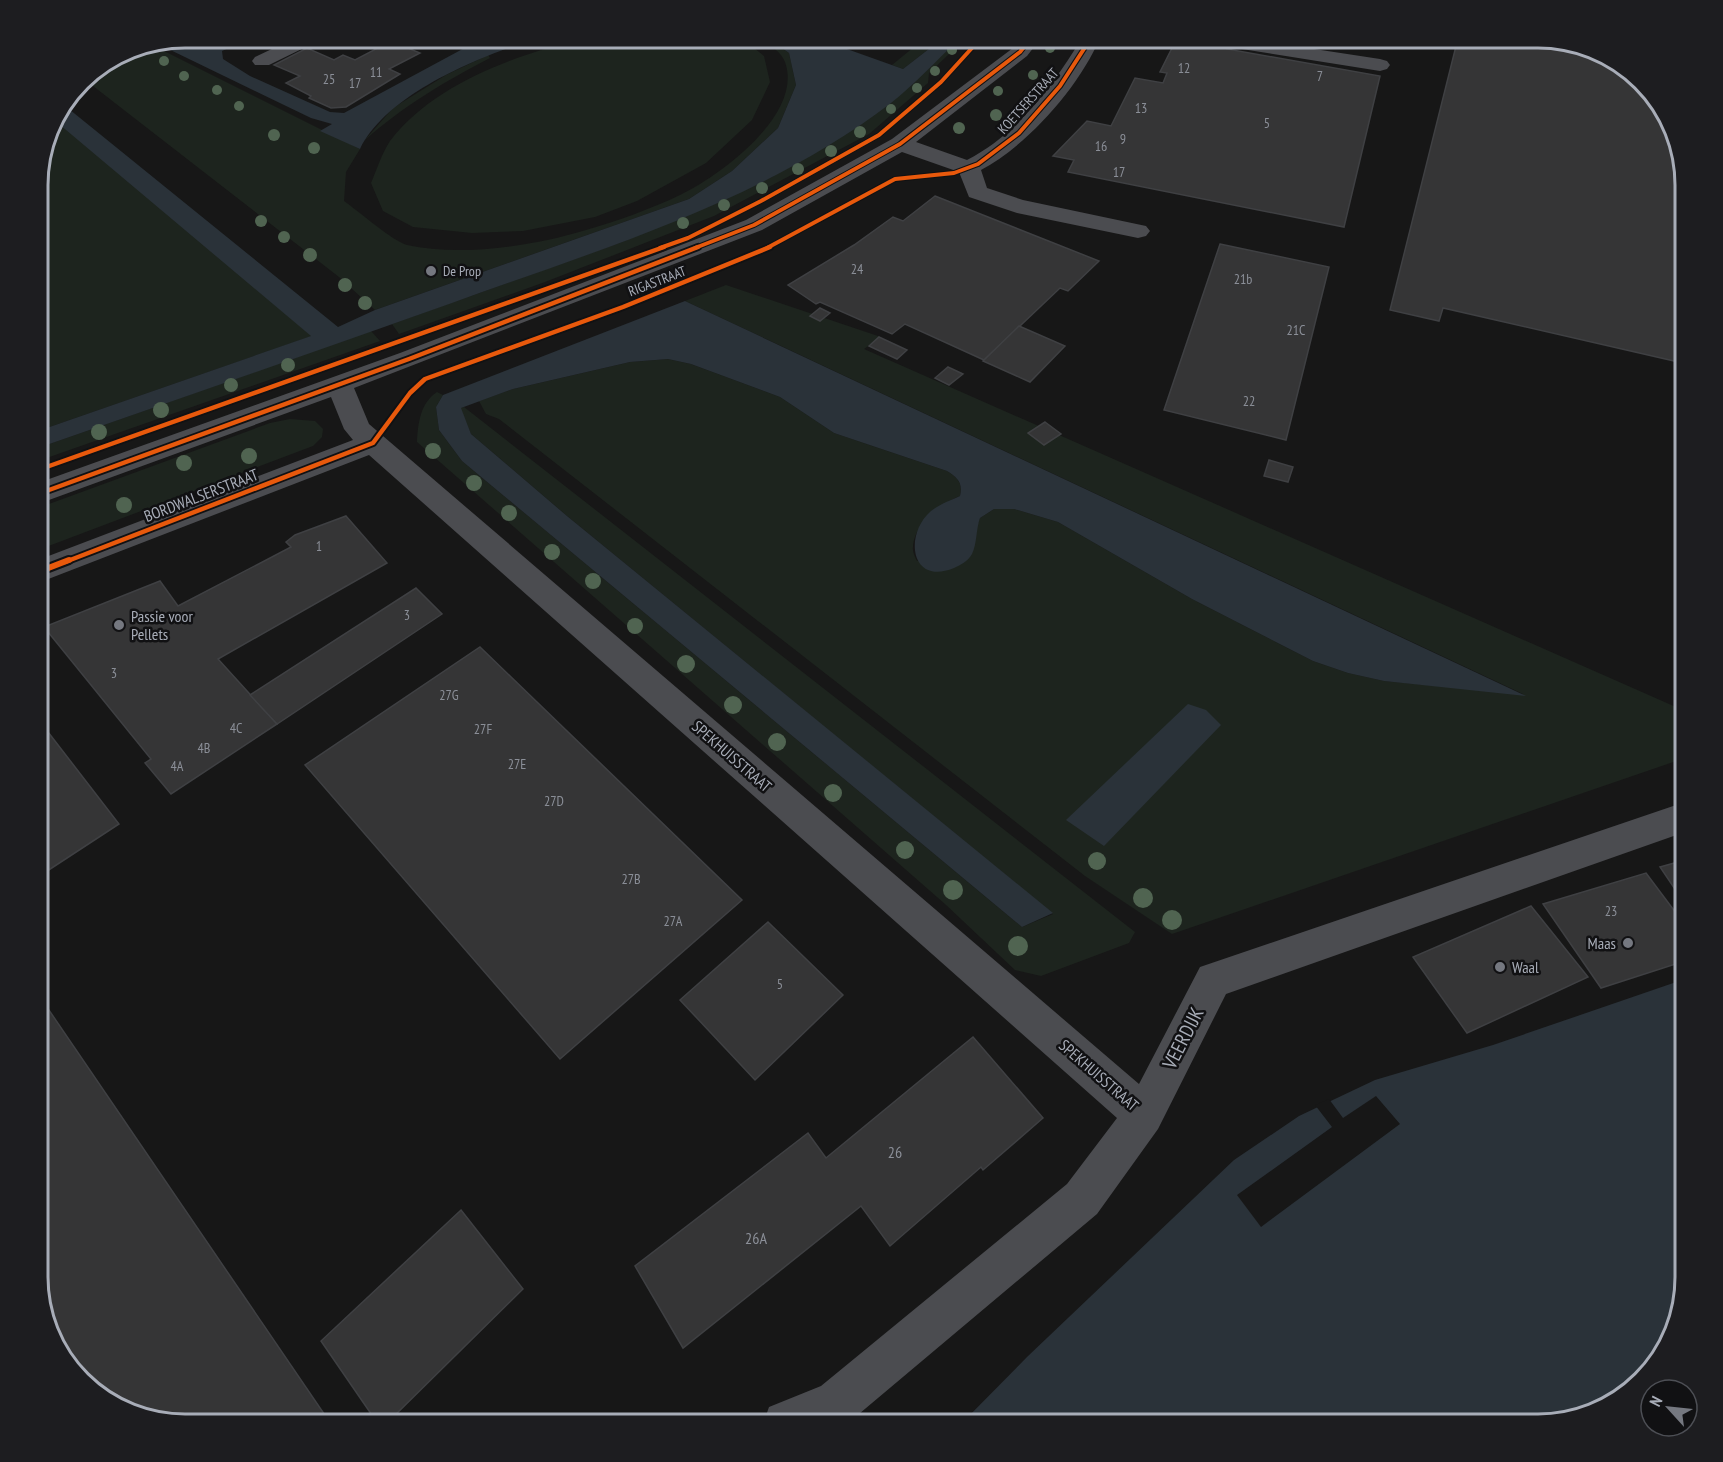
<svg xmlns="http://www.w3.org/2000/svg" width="1723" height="1462" viewBox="0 0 1723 1462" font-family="'PT Sans Narrow',sans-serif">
	<rect width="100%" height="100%" fill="#171717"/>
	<g fill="#1d241e">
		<path d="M185,38H239C214,49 202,51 177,39Z"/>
		<path d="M585,38H729L749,44L764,56L770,82L752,120L706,163L637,201L595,217L523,231L472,233L413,227L383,211L371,183C377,169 382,153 390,141C433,84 518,54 585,38Z"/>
		<path d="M759,38H768L789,53L796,85L778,128L732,171L689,199L375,310L339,277L84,79L129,49L150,44L360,149L346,172L344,201C357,210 394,242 407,245C460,257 534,246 586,230C617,221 651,209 680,195C720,176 804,114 785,62C781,51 768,44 759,38Z"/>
		<polygon points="925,38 943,38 903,69 892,65"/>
		<polygon points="944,38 966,38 929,73 928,83 869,134 714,216 545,282 399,334 392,324 622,242 772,177 958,41"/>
		<path d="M488,55L490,58C444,82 403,106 364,141L393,108L446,75Z"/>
		<polygon points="54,117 312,336 38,431 38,175"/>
		<path d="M726,285L881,337L864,349L1685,711V758L1172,934L1085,876L499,419L486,414L479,401L513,389L630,362L668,359L691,364L780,397L834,433L947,471C958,478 963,483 960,496C941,503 914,524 913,547C912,551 915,557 917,561L977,526L980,518L994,509H1014L1058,522L1192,599L1313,661L1348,673L1384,681L1523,694L685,301Z"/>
		<polygon points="371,331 380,341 38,461 38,448"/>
		<path d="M437,392L443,395L436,407L439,430L462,461L1022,927L1053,914L567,516L471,434L460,408L464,407L1135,932L1129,943L1041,976L1015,970L945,904L417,442C418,424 420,403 437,392Z"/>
		<polygon points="290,419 315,421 323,429 322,437 313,446 38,550 38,508 270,423"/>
	</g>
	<g fill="#2a3239">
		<path d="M239,38H251L222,51L223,59L250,76L330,112L344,113L483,38H537C481,56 387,93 360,149L320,131L332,124L311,118L156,43L177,39L196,48L220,46Z"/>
		<path d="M768,38H816L903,69L943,38L958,40C936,61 915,84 891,103C763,201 601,249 452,303C314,352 176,400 38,448V431L311,336L53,119L64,105L338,327L375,310L689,199L732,171L778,128L796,85L789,53Z"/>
		<path d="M685,301L1526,696L1384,681L1348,673L1313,661L1192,599L1058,522L1014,509H994L980,518C976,529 977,544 972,554C968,561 961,565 954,568C910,586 904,534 931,511C940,504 951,500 960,496C963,483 958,478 947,471L834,433L780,397L691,364L668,359L630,362L513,389L461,408L471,434L567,516L1053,913L1022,927L462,461L439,430L436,407L443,395Z"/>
		<polygon points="1188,704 1206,710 1221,725 1104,846 1066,820"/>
		<polygon points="1685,979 1685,1278 1674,1333 1649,1375 1595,1413 1538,1424 961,1424 1027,1357 1234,1160 1299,1116 1375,1080 1493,1045"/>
	</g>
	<polygon fill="#171717" points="1376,1096 1400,1124 1261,1227 1237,1195 1332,1127 1315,1105 1329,1099 1343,1118"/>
	<g fill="#353536" stroke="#3f4043" stroke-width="1.5">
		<polygon points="1177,38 1228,46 1227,49 1380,76 1344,227 1068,172 1074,160 1053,156 1087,121 1111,126 1135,78 1163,83 1167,73 1160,72"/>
		<polygon points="1458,38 1539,38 1594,49 1636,74 1674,128 1686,185 1685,371 1674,361 1443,308 1439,321 1390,310"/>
		<polygon points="391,41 420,53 389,69 400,74 346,107 331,108 309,98 311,96 286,83 300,76 274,65 307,48 334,60 343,55 355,60"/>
		<polygon points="935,196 1099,261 1068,291 1060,288 984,360 905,324 892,334 820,302 816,304 788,285 854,245 893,217 903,221"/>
		<polygon points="1220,244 1329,267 1286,440 1164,410"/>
		<polygon points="820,308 830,313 820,321 810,316"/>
		<polygon points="1019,326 1065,346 1030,382 983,361"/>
		<polygon points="879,337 907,350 897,359 869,346"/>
		<polygon points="948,367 963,374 949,385 935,378"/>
		<polygon points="1045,422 1061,434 1044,445 1028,433"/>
		<polygon points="1269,460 1293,467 1288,482 1264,476"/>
		<polygon points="346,516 387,563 218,659 277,724 171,794 145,763 151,759 44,627 160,581 178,606 291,547 286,542 295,535"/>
		<polygon points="416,588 442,614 277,724 250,695"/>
		<polygon points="480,647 742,900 560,1059 305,765"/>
		<polygon points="38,719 119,824 38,877"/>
		<polygon points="1685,860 1685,904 1660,867"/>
		<polygon points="1646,873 1685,925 1685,961 1601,988 1543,904"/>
		<polygon points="1531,906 1588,977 1467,1033 1413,957"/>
		<polygon points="768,922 843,995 755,1080 680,1000"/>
		<polygon points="38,994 331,1424 184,1424 129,1413 87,1388 53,1342 38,1287"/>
		<polygon points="973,1037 1043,1118 983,1170 981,1167 890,1246 861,1206 683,1348 635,1266 808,1133 826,1158"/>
		<polygon points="461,1210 523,1289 386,1424 378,1424 321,1341"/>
	</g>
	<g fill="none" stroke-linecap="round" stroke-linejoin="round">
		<g fill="#4b4c50" fill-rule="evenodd">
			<polygon points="295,38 319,38 316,42 269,65 255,65 252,61 255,57"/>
			<path d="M1021,38H1041L1027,56L916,142L967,160C1018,134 1053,85 1082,38H1100C1079,87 1028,145 981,170L987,188L1023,200L1146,226L1150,231L1146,236L1138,238L1017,213L969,197L959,172L902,152L762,230L354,388L369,424L1139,1084L1200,967L1685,802V832L1226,994L1158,1129L1097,1214L853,1419L841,1424H763L769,1407L821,1386L1067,1184L1117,1118L369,455L38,583V560L353,440L344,429L331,397L38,504V483L400,353L746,220L892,139L1013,48Z"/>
			<polygon points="1200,38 1243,38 1380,59 1387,61 1390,65 1387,69 1380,71 1210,44"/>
		</g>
		<g stroke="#111113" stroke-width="6">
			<g id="cycleway-far2">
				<polyline points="660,248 688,238 761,201 879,135 941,82 981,38"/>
				<polyline points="695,248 754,225 900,144 1020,52 1031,38"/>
				<polyline points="767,248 895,179 954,173 978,164 1019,133 1060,86 1091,38"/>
			</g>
		</g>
		<g stroke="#111113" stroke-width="8">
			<g id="cycleway-far1">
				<polyline points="38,470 664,247"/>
				<polyline points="38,494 409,359 698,247"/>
				<polyline points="65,562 373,443 410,393 425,379 623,307 770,247"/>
			</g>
		</g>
		<g stroke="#111113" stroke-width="10">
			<polyline id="cycleway" points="38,572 69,560"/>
		</g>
		<use href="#cycleway-far2" stroke="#e8590c" stroke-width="4"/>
		<use href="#cycleway-far1" stroke="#e8590c" stroke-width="4.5"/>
		<use href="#cycleway" stroke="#e8590c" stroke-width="6"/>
	</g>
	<g fill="#506451">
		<circle cx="1050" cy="48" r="5"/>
		<circle cx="952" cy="50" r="5"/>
		<circle cx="164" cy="61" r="5"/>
		<circle cx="935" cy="71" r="5"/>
		<circle cx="1033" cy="75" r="5"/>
		<circle cx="184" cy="76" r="5"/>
		<circle cx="917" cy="88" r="5"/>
		<circle cx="217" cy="90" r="5"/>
		<circle cx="998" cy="91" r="5"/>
		<circle cx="239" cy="106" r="5"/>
		<circle cx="891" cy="109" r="5"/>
		<circle cx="996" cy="115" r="6"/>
		<circle cx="959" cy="128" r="6"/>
		<circle cx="860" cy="132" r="6"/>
		<circle cx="274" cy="135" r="6"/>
		<circle cx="314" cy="148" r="6"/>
		<circle cx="831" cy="151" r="6"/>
		<circle cx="798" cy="169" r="6"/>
		<circle cx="762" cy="188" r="6"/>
		<circle cx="724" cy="205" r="6"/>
		<circle cx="261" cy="221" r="6"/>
		<circle cx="683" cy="223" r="6"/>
		<circle cx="284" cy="237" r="6"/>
		<circle cx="310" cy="255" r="7"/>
		<circle cx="345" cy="285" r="7"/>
		<circle cx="365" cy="303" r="7"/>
		<circle cx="288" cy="365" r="7"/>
		<circle cx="231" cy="385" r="7"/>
		<circle cx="161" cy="410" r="8"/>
		<circle cx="99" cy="432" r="8"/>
		<circle cx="433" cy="451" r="8"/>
		<circle cx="249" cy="456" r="8"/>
		<circle cx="184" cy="463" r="8"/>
		<circle cx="474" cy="483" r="8"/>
		<circle cx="124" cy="505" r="8"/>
		<circle cx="509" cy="513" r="8"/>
		<circle cx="552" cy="552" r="8"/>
		<circle cx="593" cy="581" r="8"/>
		<circle cx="635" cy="626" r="8"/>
		<circle cx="686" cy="664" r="9"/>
		<circle cx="733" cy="705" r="9"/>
		<circle cx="777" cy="742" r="9"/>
		<circle cx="833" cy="793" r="9"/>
		<circle cx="905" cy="850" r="9"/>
		<circle cx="1097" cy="861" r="9"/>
		<circle cx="953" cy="890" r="10"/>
		<circle cx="1143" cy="898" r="10"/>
		<circle cx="1172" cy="920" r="10"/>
		<circle cx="1018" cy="946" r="10"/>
	</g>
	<g fill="#757880" stroke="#111113" stroke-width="2">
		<circle cx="431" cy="271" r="6"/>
		<circle cx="119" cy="625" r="6"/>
		<circle cx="1628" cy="943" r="6"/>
		<circle cx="1500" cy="967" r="6"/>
	</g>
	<g text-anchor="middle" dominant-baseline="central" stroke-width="5" stroke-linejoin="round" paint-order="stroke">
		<g font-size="14" fill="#8b8f98">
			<text x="1184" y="68">12</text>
			<text x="376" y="72">11</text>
			<text x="1320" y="76">7</text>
			<text x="329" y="79">25</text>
			<text x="355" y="83">17</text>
			<text x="1141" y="108">13</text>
			<text x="1267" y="123">5</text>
			<text x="1123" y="139">9</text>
			<text x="1101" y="146">16</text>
			<text x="1119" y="172">17</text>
			<text x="857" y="269">24</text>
			<text x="1243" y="279">21b</text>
			<text x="1296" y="330">21C</text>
			<text x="1249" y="401">22</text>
			<text x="319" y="546">1</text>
			<text x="407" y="615">3</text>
			<text x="114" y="673">3</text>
			<text x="449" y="695">27G</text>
			<text x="236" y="728">4C</text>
			<text x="483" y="729">27F</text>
			<text x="204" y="748">4B</text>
			<text x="517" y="764">27E</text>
			<text x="177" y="766">4A</text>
			<text x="554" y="801">27D</text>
			<text x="631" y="879">27B</text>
			<text x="1611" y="911">23</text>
			<text x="673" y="921">27A</text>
			<text x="780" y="984">5</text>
		</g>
		<g font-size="14" fill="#a8adb8" stroke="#111113">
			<text transform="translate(1028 101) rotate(-48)">KOETSERSTRAAT</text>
			<text transform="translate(657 281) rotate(-21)">RIGASTRAAT</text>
		</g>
		<g font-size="14" fill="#a8adb8" stroke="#111113" text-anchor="start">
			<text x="443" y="271">De Prop</text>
		</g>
		<g font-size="16" fill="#a8adb8" stroke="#111113">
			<text transform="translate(201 495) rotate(-21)">BORDWALSERSTRAAT</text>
			<text transform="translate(732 756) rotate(41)">SPEKHUISSTRAAT</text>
			<text transform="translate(1099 1075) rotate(41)">SPEKHUISSTRAAT</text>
		</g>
		<g font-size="16" fill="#a8adb8" stroke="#111113" text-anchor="start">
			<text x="131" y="616">Passie voor<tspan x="131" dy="18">Pellets</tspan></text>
			<text x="1616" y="943" text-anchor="end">Maas</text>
			<text x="1512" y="967">Waal</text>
		</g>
		<g font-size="16" fill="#8b8f98">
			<text x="895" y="1152">26</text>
			<text x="756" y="1238">26A</text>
		</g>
		<g font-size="20" fill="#a8adb8" stroke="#111113">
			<text transform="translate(1183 1038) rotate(-63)">VEERDIJK</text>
		</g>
	</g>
	<path d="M0 0H1723V1462H0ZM185 48H1538A137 137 0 0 1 1675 185V1277A137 137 0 0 1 1538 1414H185A137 137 0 0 1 48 1277V185A137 137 0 0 1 185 48Z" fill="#1d1d20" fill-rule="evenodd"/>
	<path fill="none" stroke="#a8adb8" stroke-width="3" d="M185 48H1538A137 137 0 0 1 1675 185V1277A137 137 0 0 1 1538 1414H185A137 137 0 0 1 48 1277V185A137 137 0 0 1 185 48Z"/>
	<g transform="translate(1669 1408) rotate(297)"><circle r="28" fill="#111113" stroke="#4d4f55" stroke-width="1.5"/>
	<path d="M0-4.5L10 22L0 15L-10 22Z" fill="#757880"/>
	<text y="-9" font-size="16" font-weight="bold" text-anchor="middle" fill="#a8adb8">N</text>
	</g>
</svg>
